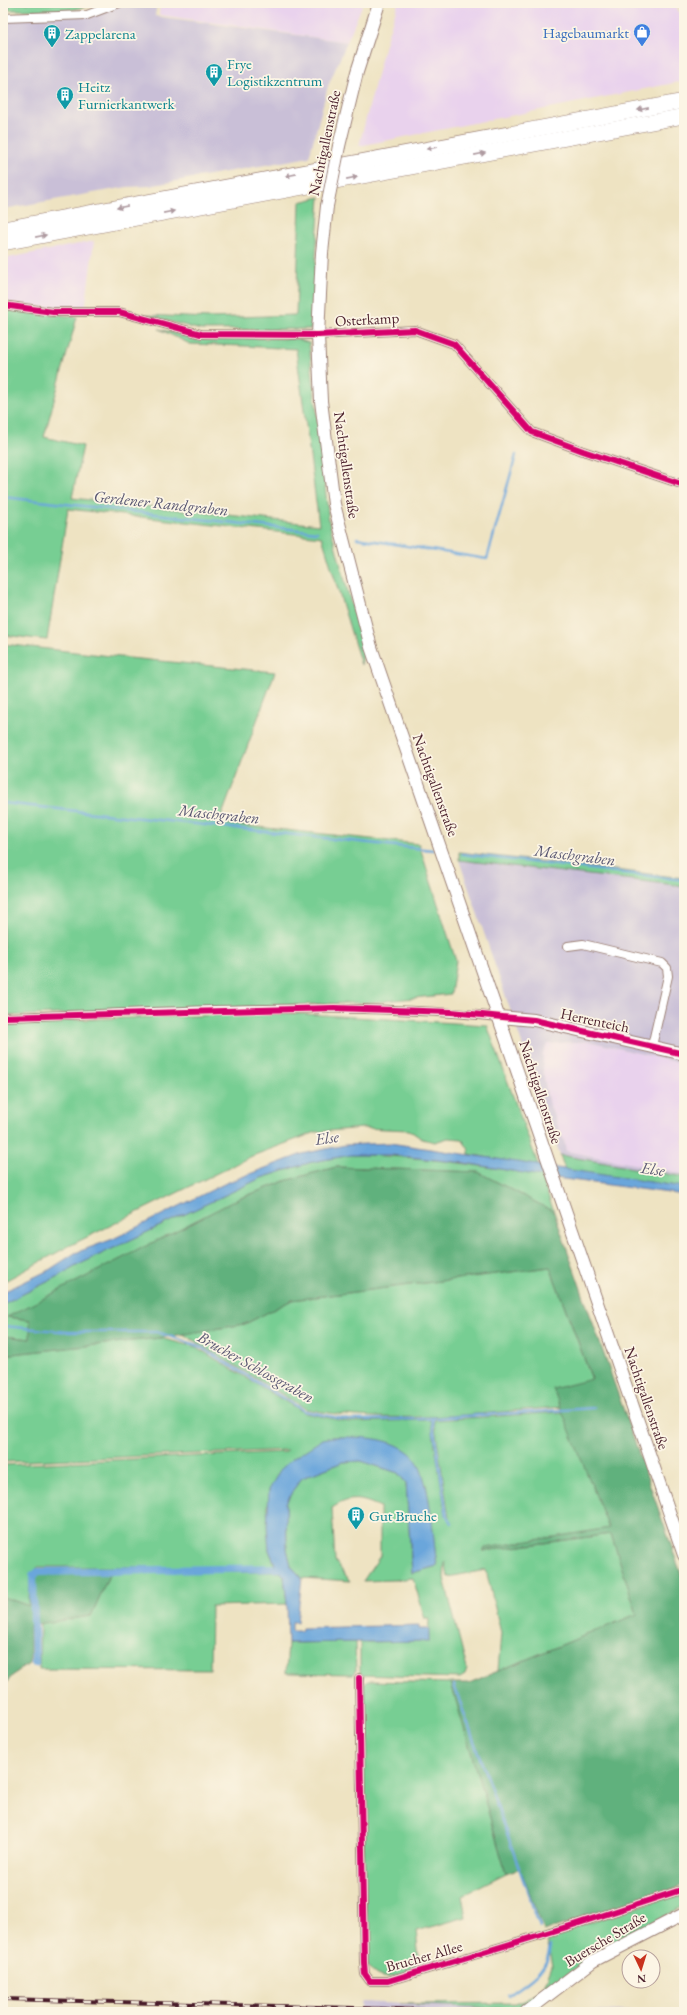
<svg xmlns="http://www.w3.org/2000/svg" width="687" height="2015" viewBox="0 0 687 2015" font-family="'EB Garamond',serif">
	<rect width="100%" height="100%" fill="#fcf5e5"/>
	<filter id="ink" filterUnits="userSpaceOnUse"><feTurbulence type="fractalNoise" baseFrequency=".025" numOctaves="2"/><feDisplacementMap in="SourceGraphic" scale="8" xChannelSelector="R" yChannelSelector="G"/><feConvolveMatrix kernelMatrix="1 2 1 2 8 2 1 2 1" color-interpolation-filters="sRGB"/></filter>
	<filter id="wash" filterUnits="userSpaceOnUse"><feTurbulence type="fractalNoise" baseFrequency=".012" numOctaves="4" result="noise"/><feDisplacementMap in="SourceGraphic" scale="16" xChannelSelector="R" yChannelSelector="G"/><feGaussianBlur stdDeviation="0.9" result="paint"/><feColorMatrix in="noise" values="0 0 0 0 0 0 0 0 0 0 0 0 0 0 0 0 0 1.4 0 .05"/><feComposite in="paint" operator="in"/></filter>
	<g filter="url(#wash)">
		<rect width="100%" height="100%" fill="#eee3c2"/>
		<g fill="#e9d2ed">
			<polygon points="160,3 363,3 347,42 159,15"/>
			<polygon points="398,3 674,3 679,12 684,12 684,81 359,146 385,44"/>
			<polygon points="94,241 85,310 51,308 3,302 3,259"/>
			<polygon points="589,1041 684,1064 684,1174 566,1151 564,1141 548,1101 543,1071 543,1054 547,1044"/>
		</g>
		<g fill="#c9bfd7">
			<polygon points="119,3 157,3 155,16 347,42 328,86 309,157 149,186 127,187 3,209 3,18 87,15"/>
			<polygon points="459,860 684,886 684,1064 589,1041 547,1044 543,1054 543,1071 548,1101 564,1141 566,1151 684,1174 684,1177 560,1155"/>
			<polygon points="360,2002 519,2009 684,2012 360,2012"/>
		</g>
		<g fill="#77ce93" stroke="#60765f">
			<polygon points="8,3 103,3 72,10 5,10"/>
			<polygon points="320,197 311,329 201,330 146,315 208,318 296,315 300,202"/>
			<polygon points="3,308 77,317 44,437 83,446 72,498 319,525 296,349 244,346 190,344 159,329 191,337 297,339 309,343 329,522 364,651 361,665 322,537 68,509 47,640 3,635"/>
			<polygon points="3,644 129,658 275,672 219,823 419,844 456,961 451,994 376,1002 3,1016"/>
			<polygon points="459,852 684,878 684,886 459,860"/>
			<polygon points="288,1013 487,1025 539,1167 469,1154 469,1150 462,1139 448,1138 435,1142 422,1139 409,1130 363,1128 316,1132 252,1156 69,1246 3,1282 3,1022"/>
			<path d="M351,1155C415,1155 478,1165 541,1176L554,1212L478,1172L336,1167L288,1180L238,1199L8,1317L30,1320L31,1339L3,1336V1304L59,1276L78,1265L261,1178L312,1162Z"/>
			<polygon points="560,1155 684,1177 684,1187 565,1170"/>
			<path d="M550,1267L592,1380L554,1389L562,1407C477,1413 389,1426 306,1409L183,1334L245,1324L292,1300Z"/>
			<path d="M160,1338L196,1347L304,1413L349,1422L431,1420L446,1516L449,1517L434,1420L564,1412L609,1529L486,1548L484,1551L611,1534L637,1614L498,1671L501,1633L486,1570L448,1577L445,1562L444,1578L467,1669L465,1675L460,1678L360,1675V1642L428,1641L429,1619H425L413,1578L395,1580L363,1581L380,1556V1507C361,1498 350,1496 332,1508L335,1561L350,1581L302,1578L291,1566L287,1549L286,1503L293,1490L302,1478L343,1462L361,1461L398,1473L406,1483L412,1573L437,1566L426,1484L365,1438L332,1437L267,1505L269,1550L276,1567H38L30,1575L29,1606L3,1597V1465L285,1452L287,1450L3,1462V1355Z"/>
			<polygon points="280,1572 284,1576 287,1604 211,1606 210,1670 39,1669 40,1623 91,1616 110,1573"/>
			<polygon points="355,1642 356,1671 354,1674 286,1673 288,1643"/>
			<path d="M368,1681L451,1683L506,1873L462,1895L466,1917L416,1931L420,1969C398,1975 379,1987 366,1963L361,1688Z"/>
			<polygon points="684,1892 684,1906 612,1943 519,2009 400,2004 522,2003 544,1986 552,1965 546,1936"/>
		</g>
		<g fill="#61b17d" stroke="#566854">
			<polygon points="336,1167 478,1172 554,1212 684,1582 684,1885 544,1931 520,1868 506,1873 451,1683 469,1683 637,1614 611,1534 483,1551 485,1548 609,1528 553,1389 592,1379 550,1267 292,1300 245,1324 160,1338 3,1355 3,1336 30,1339 30,1320 7,1317 238,1199 288,1180"/>
			<polygon points="110,1573 91,1616 30,1625 30,1664 17,1671 3,1686 3,1597 29,1606 30,1575"/>
		</g>
		<g fill="#6aa6db" stroke="#5a6283">
			<polygon points="390,1143 684,1187 684,1195 541,1176 465,1163 391,1155 351,1155 312,1162 261,1178 78,1265 59,1276 3,1304 3,1292 49,1270 75,1253 113,1239 226,1183 302,1154 345,1145"/>
			<path d="M332,1437C359,1437 390,1436 411,1454C431,1471 433,1540 437,1566L412,1573L406,1483L398,1473L361,1461L343,1462L302,1478L293,1490L286,1503L287,1549L291,1566L302,1578L297,1622H292V1631H301L302,1628L419,1625V1629H429V1641L288,1643L287,1604L284,1576L276,1567L269,1550L267,1526L269,1490L280,1470L292,1459L323,1439Z"/>
		</g>
		<g fill="none" stroke-linecap="round" stroke-linejoin="round">
			<g stroke="#6aa6db" stroke-width="2.5">
				<polyline points="3,497 317,532"/>
				<polyline points="357,538 487,559 516,455"/>
				<polyline points="3,803 433,850"/>
				<polyline points="462,854 684,880"/>
				<polyline points="3,1025 8,1025"/>
				<polyline points="3,1326 69,1332 157,1332 199,1346 304,1411 349,1420 420,1419 594,1408"/>
				<polyline points="432,1418 447,1516 451,1523"/>
				<polyline points="454,1685 540,1927"/>
				<path d="M508,1996C528,1981 547,1973 550,1946"/>
			</g>
			<polyline stroke="#6aa6db" stroke-width="8" points="35,1663 33,1576 38,1572 284,1568"/>
		</g>
	</g>
	<g filter="url(#ink)">
		<g fill="none" stroke-linecap="round" stroke-linejoin="round">
			<g stroke="#9c8176" stroke-width="10">
				<g id="street">
					<polyline points="3,9 5,3"/>
					<polyline points="3,18 87,15 119,3"/>
					<polyline points="3,305 53,312 119,312 201,334 318,335 415,330 454,344 532,432 583,451 684,485"/>
					<polyline points="568,946 583,944 662,963 667,968 668,976 652,1046"/>
					<path d="M3,1017C168,1013 335,1000 499,1017"/>
					<polyline points="359,1678 364,1963 365,1974 370,1981 388,1981 570,1926 684,1889"/>
				</g>
			</g>
			<g stroke="#9c8176" stroke-width="14">
				<g id="secondary">
					<polyline points="339,146 357,72 379,3"/>
					<polyline points="327,206 322,253 318,335 321,401 334,504 371,647 684,1555"/>
					<polyline points="499,1017 534,1020 684,1054"/>
					<polyline points="526,2012 593,1961 684,1914"/>
				</g>
			</g>
			<g stroke="#9c8176" stroke-width="16">
				<g id="highway">
					<polyline points="3,229 684,101"/>
					<polyline points="3,243 684,116"/>
				</g>
			</g>
			<use href="#street" stroke="#fff" stroke-width="8"/>
			<use href="#secondary" stroke="#fff" stroke-width="12"/>
			<use href="#highway" stroke="#fff" stroke-width="15"/>
			<g stroke="#4a1f2b" stroke-width="4">
				<polyline id="rail" points="3,1999 508,2012"/>
			</g>
			<use href="#rail" stroke="#fcf5e5" stroke-width="2.5" stroke-dasharray="8" stroke-linecap="butt"/>
			<g stroke="#9c8176" stroke-width="14" stroke-linecap="butt">
				<polyline id="secondary-bridge" points="327,206 339,146"/>
			</g>
			<use href="#secondary-bridge" stroke="#fff" stroke-width="12"/>
			<g stroke="#fcf5e5" stroke-width="8">
				<g id="cycleway">
					<polyline points="3,305 53,312 119,312 201,334 318,335 415,330 454,344 532,432 583,451 684,485"/>
					<polyline points="3,1017 334,1008 451,1012 534,1020 684,1054"/>
					<polyline points="359,1678 364,1963 365,1974 370,1981 388,1981 570,1926 684,1889"/>
				</g>
			</g>
			<use href="#cycleway" stroke="#d6006c" stroke-width="6"/>
		</g>
		<defs><path id="oneway-solid" d="M-6-.8H1V-3.2L6.5 0L1 3.2V.8H-6Z"/></defs>
		<g fill="#ae9aa0">
			<use href="#oneway-solid" transform="translate(643 109) rotate(169)"/>
			<use href="#oneway-solid" transform="translate(432 148) rotate(169)"/>
			<use href="#oneway-solid" transform="translate(480 154) rotate(-11)"/>
			<use href="#oneway-solid" transform="translate(291 175) rotate(169)"/>
			<use href="#oneway-solid" transform="translate(352 178) rotate(-11)"/>
			<use href="#oneway-solid" transform="translate(122 207) rotate(169)"/>
			<use href="#oneway-solid" transform="translate(169 212) rotate(-11)"/>
			<use href="#oneway-solid" transform="translate(41 236) rotate(-11)"/>
		</g>
	</g>
	<defs>
		<g id="shop-pin" transform="scale(0.9)"><path d="M0 17L-7.5 6A9.5 9.5 0 1 1 7.5 6Z" fill="#3f7fe0" stroke="#fcf5e5"/><path d="M-5-2.5h2.3a2.7 3.5 0 0 1 5.4 0H5L5.5 6h-11ZM-1.5-2.5h3a1.5 2.3 0 0 0-3 0Z" fill="#fff"/></g>
		<g id="building-pin" transform="scale(0.9)"><path d="M0 17L-7.5 6A9.5 9.5 0 1 1 7.5 6Z" fill="#0f9aa8" stroke="#fcf5e5"/><path d="M-4-6H4V6H1V3H-1V6H-4ZM-2.5-4.3h1.7v1.8h-1.7ZM.8-4.3h1.7v1.8H.8ZM-2.5-1h1.7V.8h-1.7ZM.8-1h1.7V.8H.8Z" fill="#fff"/></g>
	</defs>
	<g fill-rule="evenodd">
		<use href="#shop-pin" x="642" y="32"/>
		<use href="#building-pin" x="52" y="33"/>
		<use href="#building-pin" x="214" y="72"/>
		<use href="#building-pin" x="65" y="95"/>
		<use href="#building-pin" x="356" y="1515"/>
	</g>
	<g text-anchor="middle" dominant-baseline="central" stroke-width="3.5" stroke-linejoin="round" paint-order="stroke">
		<g font-size="15" fill="#366cbe" stroke="#fcf5e5" text-anchor="end">
			<text x="629" y="32">Hagebaumarkt</text>
		</g>
		<g font-size="15" fill="#0d838f" stroke="#fcf5e5" text-anchor="start">
			<text x="65" y="33">Zappelarena</text>
			<text x="227" y="63">Frye<tspan x="227" dy="17">Logistikzentrum</tspan></text>
			<text x="78" y="86">Heitz<tspan x="78" dy="17">Furnierkantwerk</tspan></text>
			<text x="369" y="1515">Gut Bruche</text>
		</g>
		<g font-size="15" fill="#4a1f2b" stroke="#fcf5e5">
			<text transform="translate(324 143) rotate(-78)">Nachtigallenstraße</text>
			<text transform="translate(367 319) rotate(-3)">Osterkamp</text>
			<text transform="translate(347 465) rotate(82)">Nachtigallenstraße</text>
			<text transform="translate(436 785) rotate(70)">Nachtigallenstraße</text>
			<text transform="translate(595 1020) rotate(12)">Herrenteich</text>
			<text transform="translate(541 1092) rotate(72)">Nachtigallenstraße</text>
			<text transform="translate(647 1398) rotate(71)">Nachtigallenstraße</text>
			<text transform="translate(605 1939) rotate(-31)">Buersche Straße</text>
			<text transform="translate(424 1956) rotate(-16)">Brucher Allee</text>
		</g>
		<g font-size="16" font-style="italic" fill="#575571" stroke="#fcf5e5">
			<text transform="translate(161 503) rotate(6)">Gerdener Randgraben</text>
			<text transform="translate(219 814) rotate(6)">Maschgraben</text>
			<text transform="translate(575 855) rotate(7)">Maschgraben</text>
			<text transform="translate(327 1138) rotate(-8)">Else</text>
			<text transform="translate(653 1169) rotate(8)">Else</text>
			<text transform="translate(256 1367) rotate(29)">Brucher Schlossgraben</text>
		</g>
	</g>
	<rect width="687" height="2015" fill="none" stroke="#fcf5e5" stroke-width="16"/>
	<g transform="translate(641 1969) rotate(176)"><circle r="19" fill="#fcf5e5" stroke="#b59f9b"/>
	<path d="M0-3L7 15L0 10L-7 15Z" fill="#c8321e"/>
	<text y="-6" font-size="11" font-weight="bold" text-anchor="middle" fill="#4a1f2b">N</text>
	</g>
</svg>
